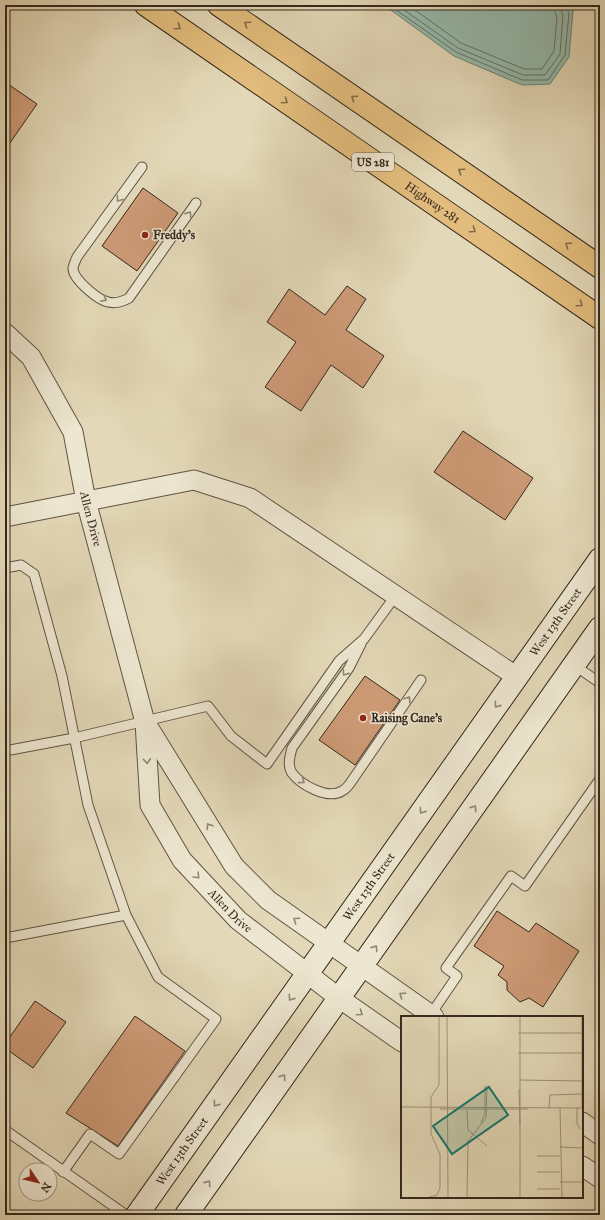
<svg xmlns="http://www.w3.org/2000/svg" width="605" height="1220" viewBox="0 0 605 1220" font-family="'IM FELL Great Primer',serif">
	<rect width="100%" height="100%" fill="#e3d8b7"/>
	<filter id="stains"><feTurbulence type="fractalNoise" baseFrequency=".005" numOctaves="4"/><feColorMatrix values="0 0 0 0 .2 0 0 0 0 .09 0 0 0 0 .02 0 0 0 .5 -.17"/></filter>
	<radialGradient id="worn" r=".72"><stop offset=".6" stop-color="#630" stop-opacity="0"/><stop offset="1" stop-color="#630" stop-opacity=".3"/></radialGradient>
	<polygon fill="#95baad" stroke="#6e8073" points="384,5 566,5 573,10 569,57 550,84 522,85 454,56"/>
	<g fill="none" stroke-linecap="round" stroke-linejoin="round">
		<g stroke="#647165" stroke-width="1">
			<polyline points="389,5 456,52 522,80 548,80 565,55 569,13 564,5"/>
			<polyline points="397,5 458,48 523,75 545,75 560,54 563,15 559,5"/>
			<polyline points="408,5 461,43 524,69 542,69 554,51 557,18 553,5"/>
		</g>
	</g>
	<g fill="#cd9a76" stroke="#34281d">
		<polygon points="5,82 37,104 5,150"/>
		<polygon points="143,188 178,213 137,271 102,246"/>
		<polygon points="347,286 366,299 346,330 384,356 363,388 331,365 301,411 265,387 296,342 267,322 289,289 325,315"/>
		<polygon points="463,431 533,478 505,520 434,472"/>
		<polygon points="365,676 400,700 355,765 319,740"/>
		<polygon points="497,911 529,932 536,923 579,951 543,1007 529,998 520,1002 507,990 507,982 498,975 504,966 474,946"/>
		<polygon points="35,1001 66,1022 33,1068 5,1048 5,1044"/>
		<polygon points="135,1016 185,1051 118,1146 66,1113"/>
	</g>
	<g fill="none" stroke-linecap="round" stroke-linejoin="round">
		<g stroke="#605444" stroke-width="11">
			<g id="lane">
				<path d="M142,167L77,257C76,260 73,265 73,269C74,280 98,300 108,302C116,304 122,302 129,298L196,203"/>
				<polyline points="5,568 21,565 34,574 62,676 88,805 126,915 5,938"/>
				<path d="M361,644L349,668L292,748C290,756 287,765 292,773C301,785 328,800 342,791C346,789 349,785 351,782L421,680"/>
				<polyline points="574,665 600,683"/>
				<polyline points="5,751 74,738 208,706 231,736 267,764 339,661 364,639 396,595"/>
				<polyline points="431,1014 457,976 446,968 511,876 525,886 600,779"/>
				<polyline points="5,1130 126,1215"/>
				<polyline points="63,1172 90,1134 119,1154 216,1019 158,977 126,915"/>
			</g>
		</g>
		<g stroke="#605444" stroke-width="21">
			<g id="street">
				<path id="s1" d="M5,333L31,357L73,432L86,501L145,722L150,805L182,860L238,920L339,998L402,1042"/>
				<polyline points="5,517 194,480 250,498 517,677"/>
				<polyline points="147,725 234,866 268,900 434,1017"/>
				<polyline points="582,1122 600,1135"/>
				<polyline points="582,1166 600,1178"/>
			</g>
		</g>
		<g stroke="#34281d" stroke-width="24">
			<g id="secondary">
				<path id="s2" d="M137,1215L600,559"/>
				<polyline points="186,1215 600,628"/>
			</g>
		</g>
		<g stroke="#34281d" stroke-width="24">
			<g id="highway">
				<path id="s3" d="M146,5L600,318"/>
				<polyline points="219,5 600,267"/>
			</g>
		</g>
		<use href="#lane" stroke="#ede6d0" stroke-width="9"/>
		<use href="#street" stroke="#ede6d0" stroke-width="19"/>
		<use href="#secondary" stroke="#ede6d0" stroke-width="22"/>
		<use href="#highway" stroke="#e2bc7c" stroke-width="22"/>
	</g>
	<defs><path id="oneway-chevron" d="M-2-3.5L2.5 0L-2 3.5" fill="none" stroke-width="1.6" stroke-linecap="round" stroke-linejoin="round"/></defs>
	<g stroke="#826b48">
		<use href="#oneway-chevron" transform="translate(247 24) rotate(-145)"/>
		<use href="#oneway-chevron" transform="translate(178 27) rotate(35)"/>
		<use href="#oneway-chevron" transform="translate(354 98) rotate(-145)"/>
		<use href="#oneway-chevron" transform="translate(285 101) rotate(35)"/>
		<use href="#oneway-chevron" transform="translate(461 171) rotate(-145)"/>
		<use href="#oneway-chevron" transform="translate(473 230) rotate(35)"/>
		<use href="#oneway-chevron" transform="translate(568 245) rotate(-145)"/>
		<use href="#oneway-chevron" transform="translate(580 304) rotate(35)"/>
	</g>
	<g stroke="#908776">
		<use href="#oneway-chevron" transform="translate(119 199) rotate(126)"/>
		<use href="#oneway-chevron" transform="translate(189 214) rotate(-55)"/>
		<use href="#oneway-chevron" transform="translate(104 299) rotate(27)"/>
		<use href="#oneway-chevron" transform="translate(345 673) rotate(125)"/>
		<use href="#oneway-chevron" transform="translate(408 699) rotate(-56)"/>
		<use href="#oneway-chevron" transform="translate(497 705) rotate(125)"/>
		<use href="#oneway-chevron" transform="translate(147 761) rotate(86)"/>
		<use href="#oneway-chevron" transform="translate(302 781) rotate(36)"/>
		<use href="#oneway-chevron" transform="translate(474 808) rotate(-55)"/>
		<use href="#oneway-chevron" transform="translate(422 811) rotate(125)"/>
		<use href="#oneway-chevron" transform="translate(209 826) rotate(-122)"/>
		<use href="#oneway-chevron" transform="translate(197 876) rotate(46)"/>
		<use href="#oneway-chevron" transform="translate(296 920) rotate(-145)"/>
		<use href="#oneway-chevron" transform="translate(375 948) rotate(-55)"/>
		<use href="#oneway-chevron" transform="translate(402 995) rotate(-145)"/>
		<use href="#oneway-chevron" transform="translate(291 998) rotate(125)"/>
		<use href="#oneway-chevron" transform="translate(360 1013) rotate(35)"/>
		<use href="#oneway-chevron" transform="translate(283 1077) rotate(-55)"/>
		<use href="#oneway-chevron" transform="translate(216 1104) rotate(125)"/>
		<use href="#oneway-chevron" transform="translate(208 1183) rotate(-55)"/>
	</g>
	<g fill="#8f2418" stroke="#ede6d0" stroke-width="1.5">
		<circle cx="145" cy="235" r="4"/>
		<circle cx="363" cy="718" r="4"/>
	</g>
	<g text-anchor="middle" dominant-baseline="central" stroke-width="3" stroke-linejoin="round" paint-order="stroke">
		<rect fill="#ede6d0" stroke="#6c6153" stroke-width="1" x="352" y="153" width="42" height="18" rx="3"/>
		<g font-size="11" font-weight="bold" fill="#34281d">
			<text x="373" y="162">US 281</text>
		</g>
		<g font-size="12" fill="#34281d" stroke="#ede6d0">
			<text stroke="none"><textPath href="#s3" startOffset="348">Highway 281</textPath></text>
			<text stroke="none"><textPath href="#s1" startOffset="210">Allen Drive</textPath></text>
			<text stroke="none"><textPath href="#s2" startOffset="726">West 13th Street</textPath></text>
			<text stroke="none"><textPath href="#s2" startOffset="402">West 13th Street</textPath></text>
			<text stroke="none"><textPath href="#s1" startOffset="637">Allen Drive</textPath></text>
			<text stroke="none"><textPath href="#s2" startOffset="78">West 13th Street</textPath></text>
		</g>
		<g font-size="12" font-weight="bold" fill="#34281d" stroke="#ede6d0" text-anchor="start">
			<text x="153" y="235">Freddy's</text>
			<text x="371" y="718">Raising Cane's</text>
		</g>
	</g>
	<g transform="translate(401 1016)">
		<rect width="182" height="182" fill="#e3d8b7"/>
		<path fill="none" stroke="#9d9279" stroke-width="1" d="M46,0L47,182M119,0V182M117,17H182M117,37H182M119,64L181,65M118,73L119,109M0,91L182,92M148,92L149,79L181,78M159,92L161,182M176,92V108L179,113M181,92V0M39,93H127M66,93L67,114L86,130M80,107L84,97V70M159,131L182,132M136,140H159M136,156H159M159,166H182M136,173H159M26,182L36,179L39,172V138L30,118V81L38,69V0M66,182L67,125L85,102L86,70"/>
		<path fill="#0f766e" fill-opacity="0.15" stroke="#0f766e" stroke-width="2" d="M88,71L107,99L51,138L32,110Z"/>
		<rect width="182" height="182" fill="none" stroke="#34281d" stroke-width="2"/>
	</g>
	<rect width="605" height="1220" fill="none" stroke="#e3d8b7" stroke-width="20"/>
	<rect x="6" y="6" width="593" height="1208" fill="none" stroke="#34281d" stroke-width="2"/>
	<rect x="10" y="10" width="585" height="1200" fill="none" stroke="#34281d"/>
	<g transform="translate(38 1182) rotate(125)"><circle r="19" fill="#ede6d0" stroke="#a39a88"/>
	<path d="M0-3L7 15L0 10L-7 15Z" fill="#8f2418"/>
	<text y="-6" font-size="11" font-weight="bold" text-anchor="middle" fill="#34281d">N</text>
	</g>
	<rect width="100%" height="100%" filter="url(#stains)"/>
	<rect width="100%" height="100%" fill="url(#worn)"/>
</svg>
